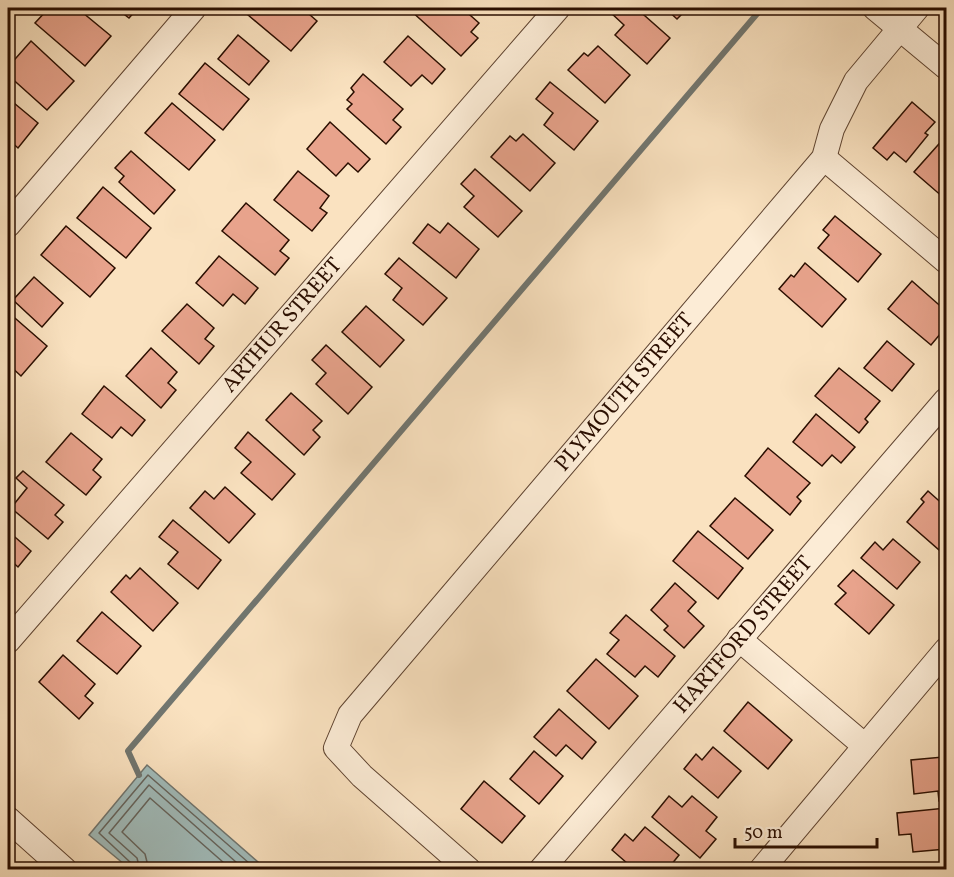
<svg xmlns="http://www.w3.org/2000/svg" width="954" height="877" viewBox="0 0 954 877" font-family="Vollkorn,serif">
	<rect width="100%" height="100%" fill="#fae2c0"/>
	<filter id="stains"><feTurbulence type="fractalNoise" baseFrequency=".00333" numOctaves="4"/><feColorMatrix values="0 0 0 0 .2 0 0 0 0 .09 0 0 0 0 .02 0 0 0 .5 -.17"/></filter>
	<radialGradient id="worn" r=".72"><stop offset=".6" stop-color="#630" stop-opacity="0"/><stop offset="1" stop-color="#630" stop-opacity=".3"/></radialGradient>
	<polygon fill="#a1bcbb" stroke="#717670" stroke-width="1.5" points="147,765 266,869 130,869 89,835"/>
	<g fill="none" stroke-linecap="round" stroke-linejoin="round">
		<g stroke="#66655e" stroke-width="1.5">
			<polyline points="133,870 131,863 99,833 148,775 257,870"/>
			<polyline points="140,870 137,858 109,833 149,785 245,870"/>
			<polyline points="149,870 145,854 122,832 150,798 232,870"/>
		</g>
		<polyline stroke="#717670" stroke-width="6" points="139,775 128,751 762,8"/>
	</g>
	<g fill="#e8a38c" stroke="#2a0e00" stroke-width="1.5">
		<polygon points="58,8 77,8 111,36 85,66 35,23 48,9 53,13"/>
		<polygon points="116,8 138,8 129,18"/>
		<polygon points="254,8 302,8 317,21 291,51 248,15"/>
		<polygon points="412,8 462,8 479,23 471,32 478,38 461,56 410,10"/>
		<polygon points="614,8 636,8 670,38 647,64 615,35 624,25 610,12"/>
		<polygon points="665,8 688,8 677,19"/>
		<polygon points="238,35 269,61 249,85 218,59"/>
		<polygon points="408,36 445,69 432,84 422,75 411,86 384,62"/>
		<polygon points="31,41 74,81 47,110 8,75 8,67"/>
		<polygon points="598,46 630,75 605,103 568,70 584,53 588,56"/>
		<polygon points="205,63 249,99 223,130 179,94"/>
		<polygon points="363,74 403,109 393,120 401,127 386,144 347,109 352,104 347,100 354,92 351,88"/>
		<polygon points="550,82 598,121 574,150 544,125 553,113 536,99"/>
		<polygon points="8,98 38,123 18,148 8,139"/>
		<polygon points="912,102 935,122 925,133 928,135 906,162 894,152 887,160 873,148"/>
		<polygon points="172,103 215,140 189,170 145,133"/>
		<polygon points="330,122 370,159 358,172 348,163 336,176 307,149"/>
		<polygon points="523,134 555,163 530,191 491,157 510,136 516,141"/>
		<polygon points="946,136 946,195 944,198 914,172"/>
		<polygon points="131,151 175,190 154,214 119,182 124,176 115,168"/>
		<polygon points="475,169 522,211 498,237 464,207 474,196 461,184"/>
		<polygon points="298,171 329,196 320,208 327,213 312,231 274,200"/>
		<polygon points="103,187 151,228 126,258 77,218"/>
		<polygon points="246,203 289,240 280,251 289,258 275,275 222,231"/>
		<polygon points="835,216 881,254 858,282 818,248 829,235 823,230"/>
		<polygon points="448,223 479,249 456,278 413,243 428,224 440,233"/>
		<polygon points="66,226 115,268 90,297 41,255"/>
		<polygon points="219,256 258,288 245,304 233,294 223,306 196,283"/>
		<polygon points="399,258 447,298 423,325 393,300 402,288 385,274"/>
		<polygon points="805,263 846,299 822,327 779,289 791,275 794,277"/>
		<polygon points="34,277 63,303 42,327 13,300"/>
		<polygon points="912,281 946,311 946,334 945,336 941,333 931,345 888,309"/>
		<polygon points="187,304 214,328 205,339 214,346 199,364 162,331"/>
		<polygon points="366,306 404,340 380,367 342,332"/>
		<polygon points="8,312 47,346 21,376 8,364"/>
		<polygon points="887,341 914,364 892,391 864,368"/>
		<polygon points="326,345 372,387 348,414 316,384 326,373 312,360"/>
		<polygon points="151,348 177,372 168,383 176,390 161,408 126,376"/>
		<polygon points="839,368 880,401 865,419 868,422 859,433 815,396"/>
		<polygon points="104,386 145,420 132,436 121,427 112,438 82,414"/>
		<polygon points="291,393 322,421 313,430 320,437 304,455 266,420"/>
		<polygon points="816,414 855,447 841,463 832,455 822,466 793,442"/>
		<polygon points="248,432 295,474 272,500 241,473 251,462 235,448"/>
		<polygon points="71,433 102,459 93,470 101,477 86,495 46,462"/>
		<polygon points="768,448 810,483 797,497 801,501 790,515 745,476"/>
		<polygon points="23,471 64,505 55,515 63,522 48,539 11,508 27,488 16,478"/>
		<polygon points="225,487 255,514 229,543 190,508 205,491 214,499"/>
		<polygon points="928,491 946,507 946,556 907,522 924,502 921,499"/>
		<polygon points="735,498 773,530 748,559 710,526"/>
		<polygon points="173,520 221,560 198,589 168,564 178,552 159,537"/>
		<polygon points="8,531 31,551 18,567 8,558"/>
		<polygon points="698,531 743,568 718,599 673,561"/>
		<polygon points="893,539 920,562 897,589 861,558 875,542 883,550"/>
		<polygon points="140,568 178,603 153,631 111,592 126,575 130,579"/>
		<polygon points="853,570 894,605 869,634 835,604 846,593 838,586"/>
		<polygon points="675,583 696,602 688,611 704,626 684,648 664,630 668,626 651,610"/>
		<polygon points="102,612 141,646 117,674 77,641"/>
		<polygon points="626,615 675,656 658,677 645,666 635,677 607,654 619,640 610,633"/>
		<polygon points="63,655 95,684 85,696 93,703 79,719 39,682"/>
		<polygon points="596,659 638,696 609,729 567,691"/>
		<polygon points="748,702 792,740 768,769 724,731"/>
		<polygon points="559,709 596,742 582,759 566,745 556,756 534,737"/>
		<polygon points="713,747 741,771 718,798 684,769 696,754 702,760"/>
		<polygon points="534,751 563,776 539,804 510,779"/>
		<polygon points="943,757 945,771 946,771 946,801 939,801 938,791 914,794 911,760"/>
		<polygon points="484,781 525,816 502,843 461,809"/>
		<polygon points="669,796 682,807 692,796 717,817 706,831 716,839 700,858 652,817"/>
		<polygon points="946,808 946,849 913,852 911,834 899,835 897,813"/>
		<polygon points="645,827 679,855 667,870 635,870 612,850 625,834 633,841"/>
	</g>
	<g fill="none" stroke-linecap="round" stroke-linejoin="round">
		<g stroke="#5e4330" stroke-width="26">
			<g id="minor">
				<polyline points="875,8 946,67"/>
				<polyline points="824,158 946,261"/>
				<polyline points="8,225 194,8"/>
				<polyline points="739,639 865,746"/>
				<path id="s1" d="M8,641L558,8"/>
				<polyline points="8,819 65,870"/>
				<path id="s2" d="M469,870L362,776L336,748L350,715L824,158L832,129L856,81L917,8"/>
				<path id="s3" d="M541,870L946,400"/>
				<polyline points="761,870 946,650"/>
			</g>
		</g>
		<use href="#minor" stroke="#fcecd6" stroke-width="24"/>
	</g>
	<g text-anchor="middle" dominant-baseline="central" stroke-width="6" stroke-linejoin="round" paint-order="stroke">
		<g font-size="22" fill="#2a0e00" stroke="#fcecd6">
			<text stroke="none"><textPath href="#s1" startOffset="418">ARTHUR STREET</textPath></text>
			<text stroke="none"><textPath href="#s2" startOffset="640">PLYMOUTH STREET</textPath></text>
			<text stroke="none"><textPath href="#s3" startOffset="310">HARTFORD STREET</textPath></text>
		</g>
	</g>
	<rect width="954" height="877" fill="none" stroke="#fae2c0" stroke-width="30"/>
	<rect x="9" y="9" width="936" height="859" fill="none" stroke="#2a0e00" stroke-width="3"/>
	<rect x="15" y="15" width="924" height="847" fill="none" stroke="#2a0e00" stroke-width="1.5"/>
	<path d="M735 838v9h142v-9" fill="none" stroke="#2a0e00" stroke-width="3"/>
	<text x="744" y="838" font-size="18" fill="#2a0e00" stroke="#fcecd6" stroke-width="4.5" paint-order="stroke">50 m</text>
	<rect width="100%" height="100%" filter="url(#stains)"/>
	<rect width="100%" height="100%" fill="url(#worn)"/>
</svg>
